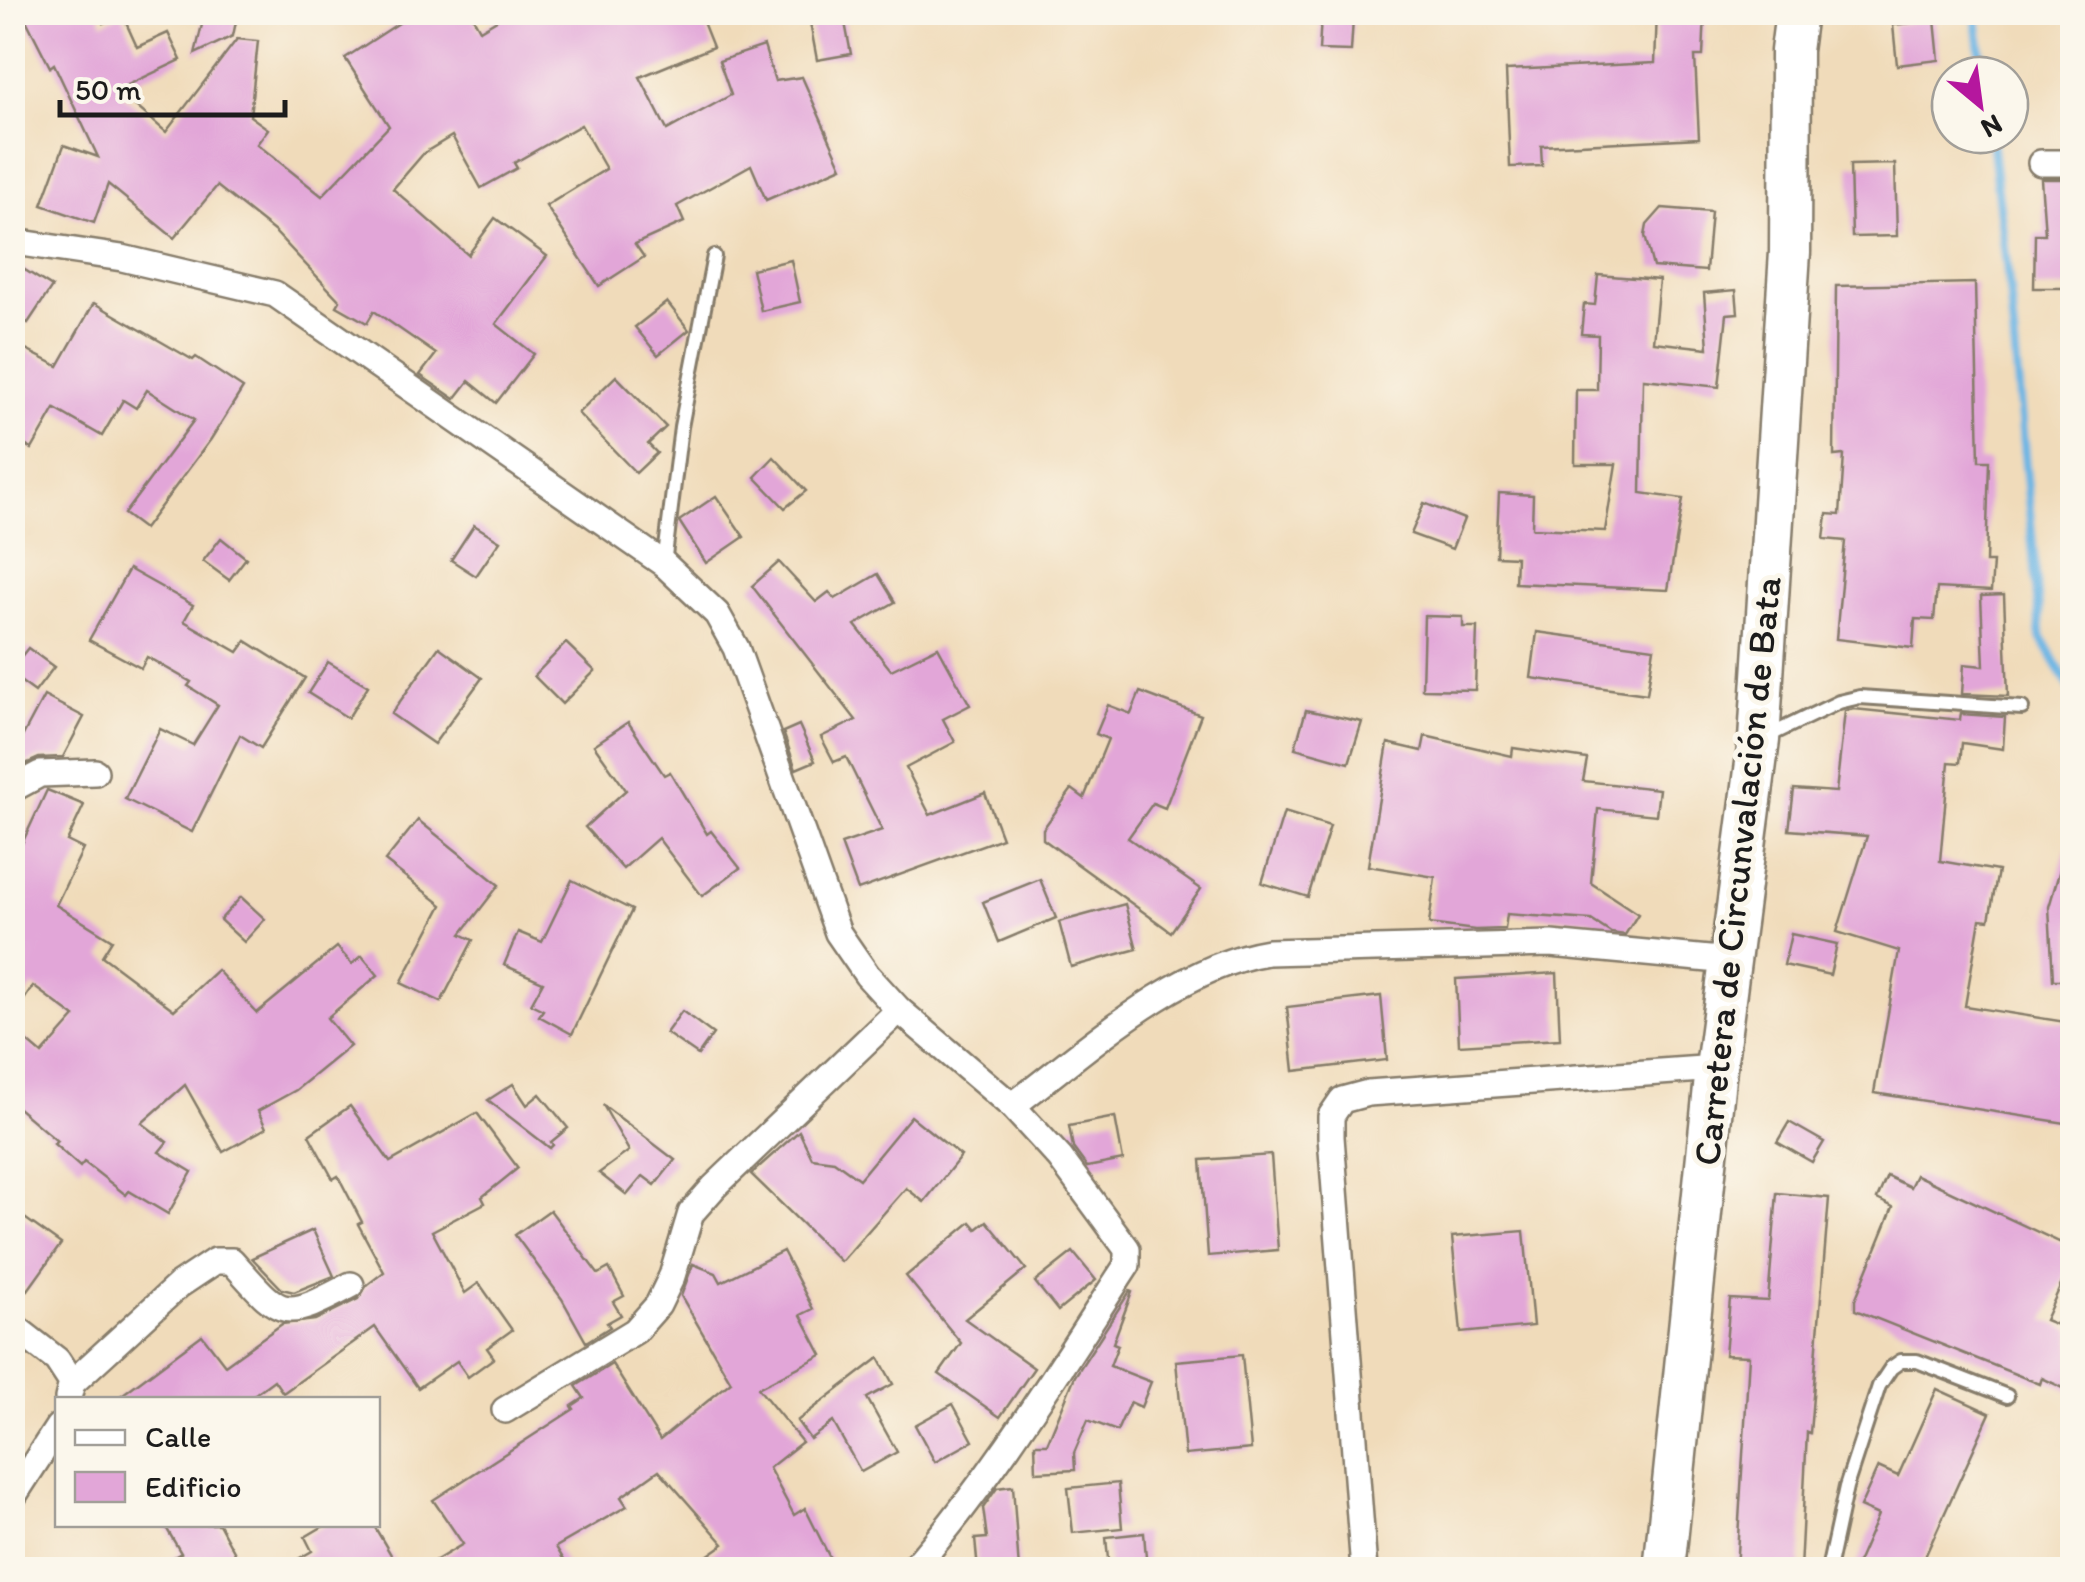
<svg xmlns="http://www.w3.org/2000/svg" width="2085" height="1582" viewBox="0 0 2085 1582" font-family="Itim,sans-serif">
	<rect width="100%" height="100%" fill="#fbf7ec"/>
	<filter id="ink" filterUnits="userSpaceOnUse"><feTurbulence type="fractalNoise" baseFrequency=".01" numOctaves="2"/><feDisplacementMap in="SourceGraphic" scale="20" xChannelSelector="R" yChannelSelector="G"/><feConvolveMatrix kernelMatrix="1 2 1 2 8 2 1 2 1" color-interpolation-filters="sRGB"/></filter>
	<filter id="wash" filterUnits="userSpaceOnUse"><feTurbulence type="fractalNoise" baseFrequency=".0048" numOctaves="4" result="noise"/><feDisplacementMap in="SourceGraphic" scale="40" xChannelSelector="R" yChannelSelector="G"/><feGaussianBlur stdDeviation="2.25" result="paint"/><feColorMatrix in="noise" values="0 0 0 0 0 0 0 0 0 0 0 0 0 0 0 0 0 1.4 0 .05"/><feComposite in="paint" operator="in"/></filter>
	<g filter="url(#wash)">
		<rect width="100%" height="100%" fill="#f0dbba"/>
		<g fill="none" stroke-linecap="round" stroke-linejoin="round">
			<g stroke="#6cb5e4" stroke-width="9">
				<polyline points="1976,12 1983,75"/>
				<polyline points="1991,135 2010,294 2041,637 2072,691"/>
			</g>
		</g>
		<g id="blocks">
			<g fill="#e2a6d8">
				<polygon points="22,12 98,12 103,23 122,14 137,47 168,33 181,60 117,90 166,132 237,39 258,41 250,116 268,129 257,144 322,196 389,126 345,58 416,12 470,12 480,30 510,12 699,12 713,47 640,77 667,130 731,95 719,61 764,46 775,81 802,77 842,167 766,200 751,165 677,206 684,222 635,244 644,257 599,286 546,206 606,169 581,125 514,163 517,168 481,188 452,136 424,153 393,189 468,255 495,218 547,256 496,324 534,354 496,403 469,381 455,399 420,375 436,354 374,311 367,323 337,306 340,301 275,232 217,186 174,238 108,184 94,223 42,205 64,145 98,157 54,64 50,67"/>
				<polygon points="205,12 238,12 233,36 195,54"/>
				<polygon points="808,12 843,12 851,54 817,60"/>
				<polygon points="1657,12 1705,12 1703,56 1695,56 1699,138 1541,146 1542,166 1510,167 1506,70 1655,63"/>
				<polygon points="1321,17 1353,19 1351,51 1319,50"/>
				<polygon points="1935,20 1939,60 1897,65 1893,25"/>
				<polygon points="1895,164 1897,236 1852,237 1850,165"/>
				<polygon points="2041,179 2072,179 2070,288 2034,288 2035,234 2045,234"/>
				<polygon points="1662,208 1711,212 1706,271 1653,267 1645,236 1647,225"/>
				<polygon points="791,260 800,302 761,311 752,269"/>
				<polygon points="12,262 52,287 28,323 12,314"/>
				<polygon points="1598,275 1659,280 1653,342 1708,348 1704,293 1736,290 1738,313 1727,314 1719,387 1643,379 1641,493 1683,499 1668,590 1515,583 1516,557 1496,556 1499,493 1533,495 1532,528 1605,531 1616,464 1575,464 1576,390 1597,390 1598,335 1581,334 1584,304 1595,305"/>
				<polygon points="1975,283 1979,461 1989,461 1986,562 1993,562 1991,591 1937,588 1934,620 1915,619 1913,648 1836,639 1845,541 1824,539 1827,514 1840,515 1844,455 1834,456 1836,286"/>
				<polygon points="667,302 689,330 658,355 635,327"/>
				<polygon points="94,303 193,360 196,357 243,388 211,439 144,529 124,514 194,420 147,390 136,408 123,400 102,436 55,409 32,449 12,438 12,343 58,366"/>
				<polygon points="616,376 666,427 648,444 657,453 636,473 578,413"/>
				<polygon points="774,457 806,491 785,508 755,477"/>
				<polygon points="716,496 744,537 706,563 679,521"/>
				<polygon points="1424,503 1464,519 1452,549 1411,534"/>
				<polygon points="474,525 500,541 476,576 451,560"/>
				<polygon points="221,538 246,558 229,580 203,561"/>
				<polygon points="779,562 816,602 829,592 835,599 878,574 895,602 855,625 891,670 938,647 970,705 943,719 955,742 906,768 930,815 985,793 1002,838 858,890 841,844 882,830 846,757 834,762 821,737 856,720 752,586"/>
				<polygon points="129,569 193,605 184,621 238,652 246,641 305,678 261,748 240,735 192,832 125,799 160,729 193,745 218,705 188,686 191,682 147,657 141,668 89,640"/>
				<polygon points="2004,595 2008,696 1962,694 1964,664 1984,666 1981,596"/>
				<polygon points="1424,616 1463,617 1463,627 1477,627 1475,690 1422,689"/>
				<polygon points="1537,632 1654,648 1647,694 1531,678"/>
				<polygon points="566,643 595,671 562,704 534,676"/>
				<polygon points="439,647 482,678 434,744 391,714"/>
				<polygon points="28,648 54,667 35,692 12,675 12,668"/>
				<polygon points="328,662 368,686 348,718 308,693"/>
				<polygon points="1140,692 1201,715 1165,808 1153,803 1128,838 1201,889 1171,932 1043,839 1043,829 1072,789 1084,798 1108,739 1096,734 1108,705 1131,714"/>
				<polygon points="44,696 84,717 63,757 39,758 12,770 12,756"/>
				<polygon points="1854,709 1960,720 1961,714 2005,717 2003,749 1962,743 1960,763 1949,762 1940,861 1998,871 1989,920 1980,919 1965,1006 2072,1023 2072,1124 1874,1093 1899,951 1837,932 1867,836 1789,830 1794,789 1836,792 1845,711"/>
				<polygon points="1306,710 1362,722 1349,763 1295,748"/>
				<polygon points="628,722 664,775 670,772 707,834 711,831 740,868 702,896 658,838 623,869 585,827 626,790 594,745"/>
				<polygon points="799,725 815,761 796,769 783,732"/>
				<polygon points="1425,736 1512,756 1513,748 1587,759 1583,781 1659,789 1656,815 1598,809 1591,883 1638,914 1625,935 1611,933 1591,920 1507,914 1505,929 1475,930 1429,924 1435,877 1368,866 1388,743 1422,751"/>
				<polygon points="47,790 84,805 67,841 83,849 56,905 112,940 102,956 174,1010 217,970 257,1013 337,947 352,964 362,956 378,975 327,1018 350,1046 296,1090 258,1111 266,1128 223,1152 185,1085 142,1123 167,1142 159,1152 192,1172 168,1214 129,1191 126,1195 84,1162 80,1167 54,1144 57,1141 12,1103 12,1028 42,1054 75,1017 33,986 12,1018 12,865"/>
				<polygon points="1284,812 1330,826 1308,897 1262,883"/>
				<polygon points="418,820 499,885 461,934 473,940 441,1002 401,983 442,905 385,861"/>
				<polygon points="2066,849 2072,850 2072,980 2053,980 2049,907"/>
				<polygon points="1040,879 1056,918 999,942 983,902"/>
				<polygon points="572,880 632,910 572,1034 539,1016 543,1010 531,1004 543,982 504,965 518,932 542,942"/>
				<polygon points="241,897 265,919 244,942 220,920"/>
				<polygon points="1125,904 1137,949 1071,967 1059,922"/>
				<polygon points="1791,934 1837,944 1830,975 1784,965"/>
				<polygon points="1557,973 1560,1039 1459,1045 1456,979"/>
				<polygon points="1381,996 1387,1060 1294,1071 1287,1007"/>
				<polygon points="682,1011 713,1034 698,1055 666,1033"/>
				<polygon points="513,1084 527,1105 540,1094 568,1128 551,1142 553,1145 550,1148 488,1100"/>
				<polygon points="603,1105 675,1160 655,1185 643,1176 627,1195 599,1173 629,1151"/>
				<polygon points="350,1106 390,1162 477,1113 518,1168 482,1197 485,1203 432,1231 465,1293 479,1283 512,1330 487,1348 494,1358 468,1377 457,1361 418,1388 375,1327 283,1393 274,1380 247,1400 115,1400 202,1335 225,1365 282,1324 315,1320 358,1299 367,1285 384,1272 358,1224 362,1222 338,1176 333,1179 309,1135"/>
				<polygon points="911,1116 961,1156 924,1202 906,1188 841,1262 751,1174 799,1131 812,1158 834,1161 859,1179"/>
				<polygon points="1115,1117 1123,1160 1087,1167 1073,1148 1069,1126"/>
				<polygon points="1789,1122 1824,1142 1812,1162 1777,1142"/>
				<polygon points="1271,1155 1278,1250 1208,1256 1201,1160"/>
				<polygon points="1916,1175 2072,1248 2072,1261 2045,1320 2072,1331 2072,1392 2042,1378 2040,1384 1855,1310 1855,1300 1893,1207 1877,1199 1887,1176 1910,1187"/>
				<polygon points="1777,1193 1829,1198 1810,1433 1807,1432 1800,1570 1736,1570 1749,1356 1725,1355 1730,1299 1768,1301"/>
				<polygon points="12,1209 61,1244 28,1290 12,1279"/>
				<polygon points="550,1210 598,1274 609,1268 624,1296 613,1302 621,1315 607,1323 610,1327 586,1342 562,1299 515,1235"/>
				<polygon points="987,1221 1026,1269 965,1319 1034,1368 1000,1417 939,1374 961,1343 906,1276 971,1222 977,1229"/>
				<polygon points="313,1230 334,1276 294,1292 282,1289 252,1258"/>
				<polygon points="1524,1231 1533,1326 1461,1333 1452,1237"/>
				<polygon points="783,1251 813,1309 801,1315 822,1355 758,1388 802,1442 769,1468 794,1515 805,1508 836,1570 687,1570 724,1544 659,1470 621,1497 627,1506 556,1547 570,1570 420,1570 463,1544 433,1500 574,1409 572,1406 584,1398 576,1386 612,1364 660,1440 731,1382 681,1296 693,1264 716,1273 721,1282"/>
				<polygon points="1073,1252 1096,1280 1058,1311 1035,1282"/>
				<polygon points="1130,1291 1132,1292 1113,1343 1118,1345 1110,1366 1151,1382 1141,1407 1130,1402 1117,1431 1088,1420 1074,1453 1075,1470 1036,1472 1035,1444 1047,1444 1075,1376"/>
				<polygon points="1242,1355 1251,1449 1185,1455 1176,1361"/>
				<polygon points="879,1358 893,1384 867,1398 897,1452 861,1472 833,1422 810,1439 797,1421"/>
				<polygon points="1937,1389 1990,1413 1919,1570 1854,1570 1878,1515 1860,1507 1878,1467 1898,1476"/>
				<polygon points="953,1404 973,1441 935,1462 915,1425"/>
				<polygon points="1118,1483 1122,1528 1073,1533 1068,1488"/>
				<polygon points="1013,1486 1019,1570 978,1570 975,1539 987,1538 983,1508 997,1488"/>
				<polygon points="164,1524 219,1524 244,1570 151,1570 181,1553"/>
				<polygon points="327,1524 373,1524 400,1570 279,1570 312,1551 305,1537"/>
				<polygon points="1144,1533 1147,1570 1109,1570 1106,1537"/>
			</g>
		</g>
	</g>
	<g filter="url(#ink)">
		<use href="#blocks" fill-opacity="0" stroke="#867c6b" stroke-width="2.5"/>
		<g fill="none" stroke-linecap="round" stroke-linejoin="round">
			<g stroke="#867c6b" stroke-width="18">
				<g id="service">
					<polyline points="664,564 681,427 714,256"/>
					<polyline points="1764,738 1839,702 1860,697 2022,708"/>
					<polyline points="1828,1570 1846,1487 1879,1386 1891,1368 1901,1361 1917,1361 2007,1396"/>
				</g>
			</g>
			<g stroke="#867c6b" stroke-width="30">
				<g id="minor">
					<polyline points="2041,163 2072,163"/>
					<path d="M12,237L21,243L122,258L275,294L664,564L717,614L736,648L838,933L867,975L899,1010L1012,1106L1060,1158L1127,1249V1265C1059,1369 994,1476 912,1570"/>
					<polyline points="12,789 40,774 95,772"/>
					<path d="M1012,1106C1085,1051 1177,966 1268,952L1551,944L1730,961"/>
					<polyline points="12,1325 57,1360 72,1383 68,1398"/>
					<path d="M72,1383L179,1285L215,1261H232C283,1318 281,1322 351,1285"/>
					<polyline points="505,1410 635,1331 658,1305 672,1276 691,1213 714,1187 899,1010"/>
					<polyline points="12,1498 58,1427"/>
					<polyline points="1364,1570 1331,1137 1331,1116 1342,1100 1368,1093 1716,1068"/>
				</g>
			</g>
			<g stroke="#867c6b" stroke-width="45">
				<polyline id="primary" points="1664,1570 1716,1068 1759,740 1790,252 1791,51 1796,12"/>
			</g>
			<use href="#service" stroke="#fff" stroke-width="12"/>
			<use href="#minor" stroke="#fff" stroke-width="25"/>
			<use href="#primary" stroke="#fff" stroke-width="40"/>
		</g>
	</g>
	<g text-anchor="middle" dominant-baseline="central" stroke-width="10" stroke-linejoin="round" paint-order="stroke">
		<g font-size="38" fill="#1c1c1c" stroke="#fbf7ec">
			<text transform="translate(1737 871) rotate(-84)">Carretera de Circunvalación de Bata</text>
		</g>
	</g>
	<rect width="2085" height="1582" fill="none" stroke="#fbf7ec" stroke-width="50"/>
	<rect x="55" y="1397" width="325" height="130" fill="#fbf7ec" stroke="#a29f99" stroke-width="2.5"/>
	<rect x="75" y="1430" width="50" height="15" fill="#ffffff" stroke="#a29f99" stroke-width="2.5"/>
	<text x="145" y="1447" font-size="30" fill="#1c1c1c">Calle</text>
	<rect x="75" y="1472" width="50" height="30" fill="#e2a6d8" stroke="#a29f99" stroke-width="2.5"/>
	<text x="145" y="1497" font-size="30" fill="#1c1c1c">Edificio</text>
	<g transform="translate(1980 105) rotate(151)"><circle r="48" fill="#fbf7ec" stroke="#a29f99" stroke-width="2.5"/>
	<path d="M0-8L18 38L0 25L-18 38Z" fill="#b5179e"/>
	<text y="-15" font-size="28" font-weight="bold" text-anchor="middle" fill="#1c1c1c">N</text>
	</g>
	<path d="M60 100v15h225v-15" fill="none" stroke="#1c1c1c" stroke-width="5"/>
	<text x="75" y="100" font-size="30" fill="#1c1c1c" stroke="#fbf7ec" stroke-width="8" paint-order="stroke">50 m</text>
</svg>
